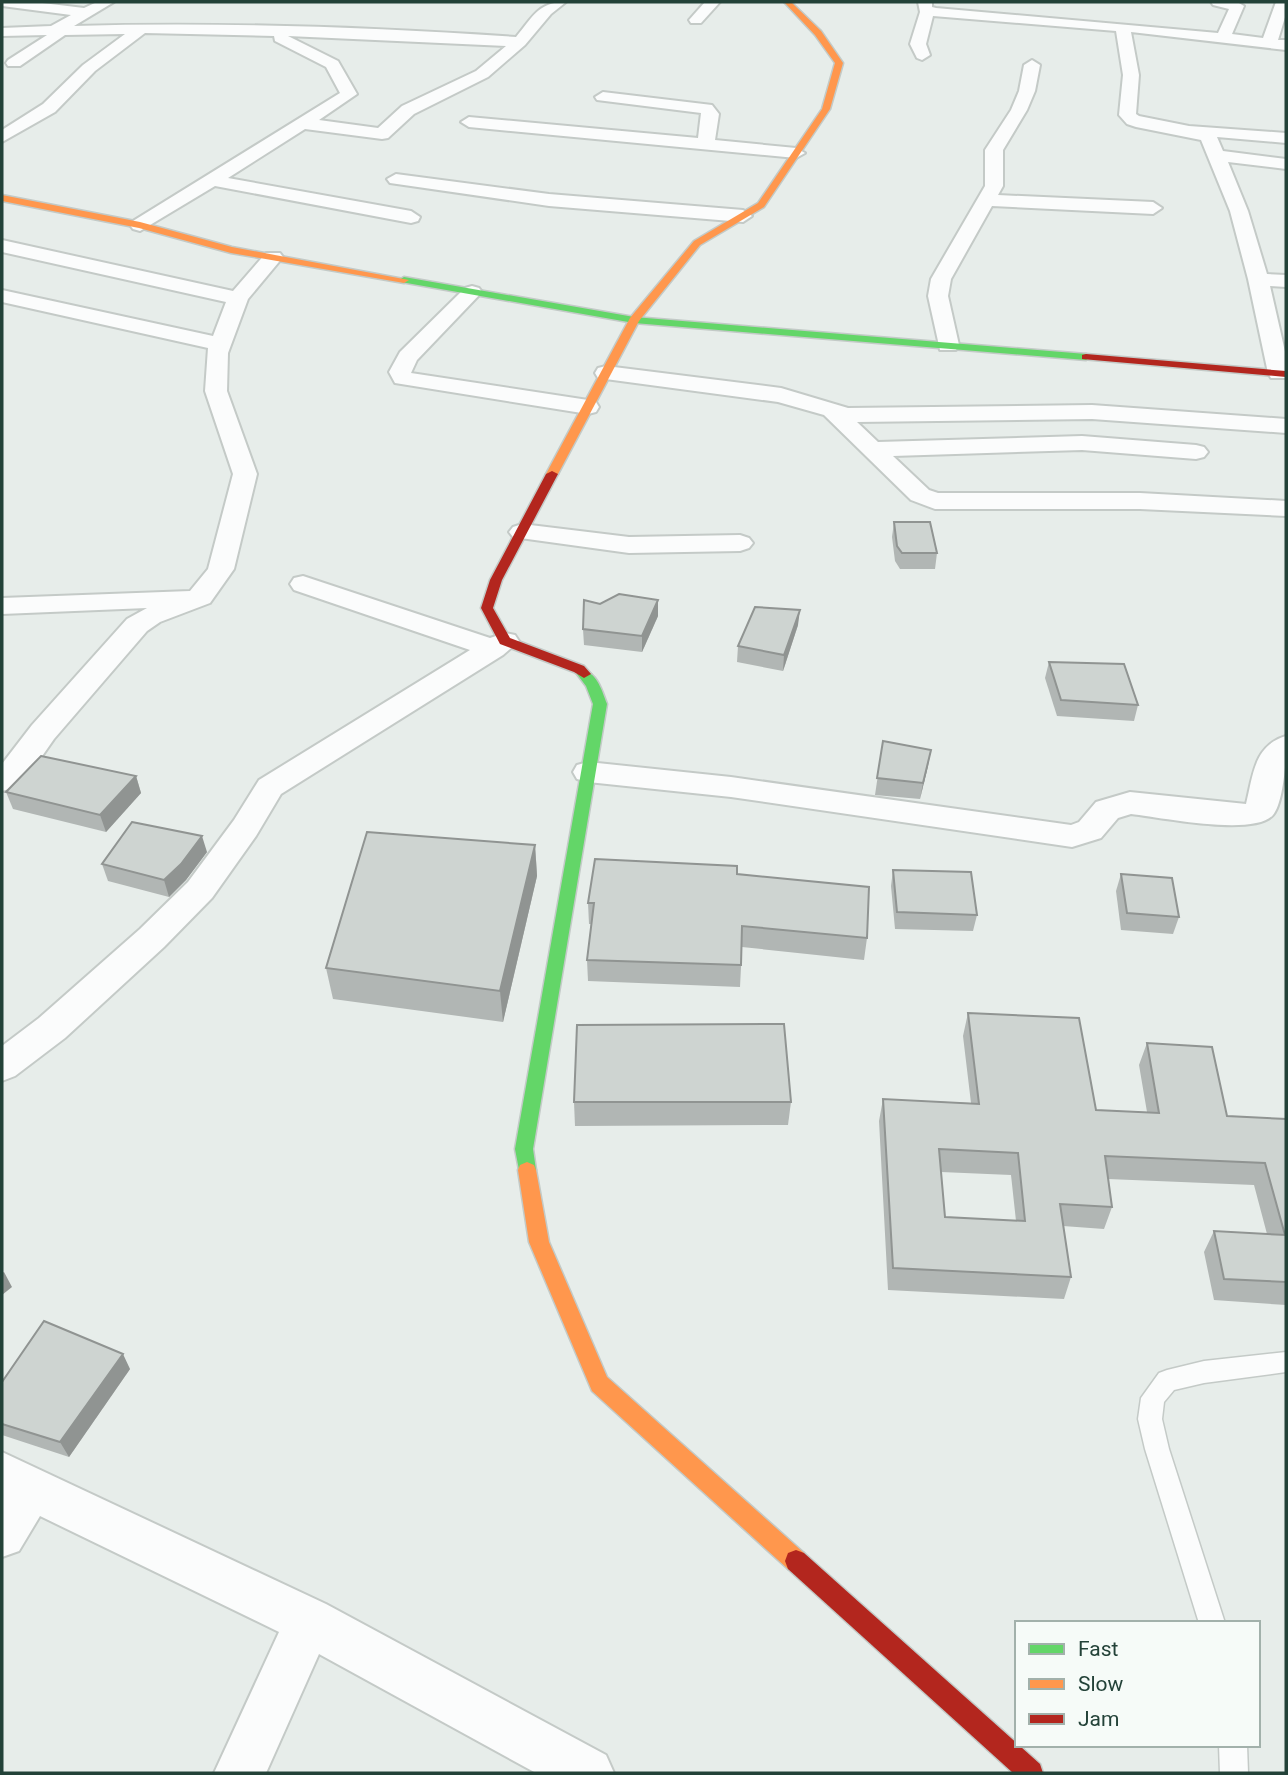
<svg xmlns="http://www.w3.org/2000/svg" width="1288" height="1775" viewBox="0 0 1288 1775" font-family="Roboto,sans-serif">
	<rect width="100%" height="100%" fill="#e7edea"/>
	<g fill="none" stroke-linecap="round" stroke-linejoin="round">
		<g stroke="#c4cac7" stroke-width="3">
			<g id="lane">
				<polygon points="1286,1352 1286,1372 1204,1383 1174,1390 1164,1402 1162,1419 1169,1449 1225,1623 1199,1623 1145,1449 1138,1419 1141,1398 1159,1373 1167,1370 1204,1361"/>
				<polygon points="1219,1745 1247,1745 1248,1773 1220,1773"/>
			</g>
		</g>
		<g stroke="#c4cac7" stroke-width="4">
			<g id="street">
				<path d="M2,2H34L84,8L97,2H114L74,26C221,22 369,27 516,37C532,18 539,1 566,2L551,14L525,45L488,77L414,114L388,138L382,139L305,129L228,178L411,211L420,217L418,221L411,223L215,186L140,231L133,229L130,225L133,221L340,93L326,67L275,41L274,36L145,33L95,71L55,112L2,142V130L43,104L83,65L125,34L65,35L20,66H8L6,63L8,60L47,35L2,36V28L51,26L71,15L2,6ZM288,36L506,46L476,71L402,106L378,128L319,120L357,94L338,61Z"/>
				<polygon points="705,2 720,2 701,23 691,23 689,20"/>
				<polygon points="918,2 932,2 932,7 936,8 1218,33 1229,9 1213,5 1211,2 1237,2 1244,6 1232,34 1263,38 1276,2 1286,2 1286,14 1278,40 1286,40 1286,50 1131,32 1139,75 1136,114 1139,116 1189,126 1286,133 1286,143 1217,137 1223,151 1286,159 1286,169 1228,162 1248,211 1267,274 1286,275 1286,287 1270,286 1286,356 1286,378 1271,378 1268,373 1248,279 1230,211 1201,140 1136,127 1127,124 1119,115 1123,75 1116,31 933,16 926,44 930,55 922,60 917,58 910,44 920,12"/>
				<polygon points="1032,60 1040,65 1035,91 1027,110 1003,150 1003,186 998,195 1153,202 1162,208 1153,214 992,206 951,279 948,296 959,345 956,350 940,350 928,296 931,279 985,186 985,150 1011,110 1019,91 1024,65"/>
				<polygon points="603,92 712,105 719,114 715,140 796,148 805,153 796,158 469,127 461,122 469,117 698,138 701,113 597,100 595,97"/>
				<polygon points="396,174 549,194 743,210 752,216 743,222 549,206 390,183 387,179"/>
				<polygon points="2,240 233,291 266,253 280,253 283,257 248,299 228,353 227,391 257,474 234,569 210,603 160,622 147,631 54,739 31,772 13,788 2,791 2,764 32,725 127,619 147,608 2,614 2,598 190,591 208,569 233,474 205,391 208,348 2,302 2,290 213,336 226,302 2,252"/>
				<polygon points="472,286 479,288 482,292 417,360 411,373 588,400 596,402 599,407 596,412 588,414 395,383 389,372 400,352 465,288"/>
				<polygon points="606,366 781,388 848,408 1092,405 1286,419 1286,433 1092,419 857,422 878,442 1082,436 1196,445 1204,447 1208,452 1204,457 1196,459 1082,450 893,456 929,490 938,493 1140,493 1286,501 1286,516 1140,509 935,509 911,500 824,415 778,402 598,378 595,373 598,368"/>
				<polygon points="522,524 629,537 740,535 749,538 753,543 749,548 740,551 629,553 513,537 509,532 513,527"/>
				<polygon points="303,576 490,638 505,633 515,635 519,641 503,655 281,794 256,836 212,898 164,947 65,1038 15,1076 2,1081 2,1046 39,1018 140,929 188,882 234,820 259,780 470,650 294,590 290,584 294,578"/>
				<path d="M1286,736C1287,753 1284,802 1273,815C1254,837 1159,817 1131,814L1118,818L1101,838L1072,847L731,797L588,782L577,779L573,772L577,765L588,762L731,777L1071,825L1079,822L1096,802L1130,792L1246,804C1253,776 1254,745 1286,736Z"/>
				<polygon points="2,1452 326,1604 606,1755 614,1773 536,1773 319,1654 266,1773 214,1773 279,1632 40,1516 19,1551 2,1557"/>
			</g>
		</g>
		<g stroke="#c3cac7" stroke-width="3">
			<g id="fast">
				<polygon points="404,277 634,317 1086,354 1091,357 1086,360 634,323 401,282 399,280"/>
				<path d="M584,670C598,675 602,691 607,704L533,1149L536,1170L534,1175L527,1178L520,1175L515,1149L593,704L586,686L577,674Z"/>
			</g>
		</g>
		<g stroke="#c3cac7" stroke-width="3">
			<g id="slow">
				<polygon points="784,2 791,2 821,31 843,63 830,109 764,207 700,245 639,321 558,474 552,477 548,476 546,474 630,318 694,241 758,203 822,109 835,63 815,35"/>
				<polygon points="2,195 140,222 232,247 409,280 404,283 231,253 139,228 2,201"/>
				<polygon points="527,1162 534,1165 536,1170 549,1242 607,1377 804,1553 807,1561 804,1569 796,1572 788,1569 592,1391 529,1242 518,1170 520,1165"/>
			</g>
		</g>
		<g stroke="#c3cac7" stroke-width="3">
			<g id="jam">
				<polygon points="1086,354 1286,371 1286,377 1082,359 1082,355"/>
				<polygon points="552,471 558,474 502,580 493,608 510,638 584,666 591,674 584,678 574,672 500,644 481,608 490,580 546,474"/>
				<polygon points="796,1550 804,1553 1040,1764 1043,1773 1013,1773 788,1569 785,1561 788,1553"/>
			</g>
		</g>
		<use href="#lane" fill="#fbfcfc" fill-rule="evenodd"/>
		<use href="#street" fill="#fbfcfc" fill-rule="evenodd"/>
		<use href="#fast" fill="#63d668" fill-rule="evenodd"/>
		<use href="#slow" fill="#ff974d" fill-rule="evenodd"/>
		<use href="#jam" fill="#b3261e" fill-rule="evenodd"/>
	</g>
	<g fill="#b1b6b4" fill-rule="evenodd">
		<polygon points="894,522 937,553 935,569 900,569 895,561 892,537"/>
		<polygon points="600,604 658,616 642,652 584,645 583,629"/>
		<polygon points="798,625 783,671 737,662 738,646"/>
		<polygon points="1049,662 1138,705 1134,721 1057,716 1045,678"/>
		<polygon points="883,741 928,766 920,799 875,795"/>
		<polygon points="136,776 141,793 106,832 13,809 6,792"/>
		<polygon points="535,845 537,876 503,1022 333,999 326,968"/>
		<polygon points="207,852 186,880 169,897 108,881 102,864"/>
		<polygon points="893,870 977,915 973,931 895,929 891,886"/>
		<polygon points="737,874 867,938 864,960 742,947 740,987 588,981 587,960 591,924 589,924 588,903"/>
		<polygon points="1121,874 1179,917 1173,934 1121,930 1116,891"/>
		<path d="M968,1013L1096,1110L1147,1112L1139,1065L1147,1043L1227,1116L1286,1119V1305L1214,1300L1204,1252L1214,1231L1267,1234L1254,1185L1108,1179L1112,1207L1104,1229L1063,1226L1071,1277L1064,1299L888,1290L879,1121L883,1099L971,1103L963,1036ZM941,1172L1011,1175L1016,1221L945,1217Z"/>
		<polygon points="574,1102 791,1102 788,1125 575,1126"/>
		<polygon points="130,1369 69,1457 2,1435 2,1382"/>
	</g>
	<g fill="#909492">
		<polygon points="658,600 658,616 642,652 642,636"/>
		<polygon points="800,610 798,625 783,671 784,655"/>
		<polygon points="931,750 928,766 920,799 923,783"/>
		<polygon points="136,776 141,793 106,832 100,815"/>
		<polygon points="202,836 207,852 186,880 169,897 164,880"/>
		<polygon points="535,845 537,876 503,1022 500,991"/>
		<polygon points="4,1272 12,1287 2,1295 2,1273"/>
		<polygon points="123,1354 130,1369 69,1457 60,1442"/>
	</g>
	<g fill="#ced4d1" stroke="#909492" stroke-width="2" fill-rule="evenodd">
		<polygon points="894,522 930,522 937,553 902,553 897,546"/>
		<polygon points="619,594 658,600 642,636 583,629 584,600 600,604"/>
		<polygon points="755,607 800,610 784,655 738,646"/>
		<polygon points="1049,662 1124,664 1138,705 1061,700"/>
		<polygon points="883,741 931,750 923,783 877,778"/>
		<polygon points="41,756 136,776 100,815 6,792"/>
		<polygon points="132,822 202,836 181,864 164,880 102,864"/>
		<polygon points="367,832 535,845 500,991 326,968"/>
		<polygon points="595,859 737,866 737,874 869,887 867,938 742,926 741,965 587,960 594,903 588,903"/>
		<polygon points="893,870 971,872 977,915 897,912"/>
		<polygon points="1121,874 1172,878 1179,917 1127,913"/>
		<path d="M968,1013L1079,1018L1096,1110L1159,1113L1147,1043L1212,1047L1227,1116L1286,1119V1282L1224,1279L1214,1231L1285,1235L1265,1163L1105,1156L1112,1207L1060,1204L1071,1277L893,1268L883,1099L979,1104ZM939,1149L1018,1153L1025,1221L945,1217Z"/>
		<polygon points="784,1024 791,1102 574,1102 577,1025"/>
		<polygon points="44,1321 123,1354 60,1442 2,1424 2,1382"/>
	</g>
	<rect width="1288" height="1775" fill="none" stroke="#234238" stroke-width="7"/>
	<rect x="1015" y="1621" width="245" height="126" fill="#f6fbf8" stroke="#a2b1ab" stroke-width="2"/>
	<rect x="1029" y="1644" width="35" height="10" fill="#63d668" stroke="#a2b1ab" stroke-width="2"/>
	<text x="1078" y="1656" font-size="21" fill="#234238">Fast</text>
	<rect x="1029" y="1679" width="35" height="10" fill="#ff974d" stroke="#a2b1ab" stroke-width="2"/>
	<text x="1078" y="1691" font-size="21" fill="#234238">Slow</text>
	<rect x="1029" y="1714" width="35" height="10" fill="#b3261e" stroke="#a2b1ab" stroke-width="2"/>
	<text x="1078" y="1726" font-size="21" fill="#234238">Jam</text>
</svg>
